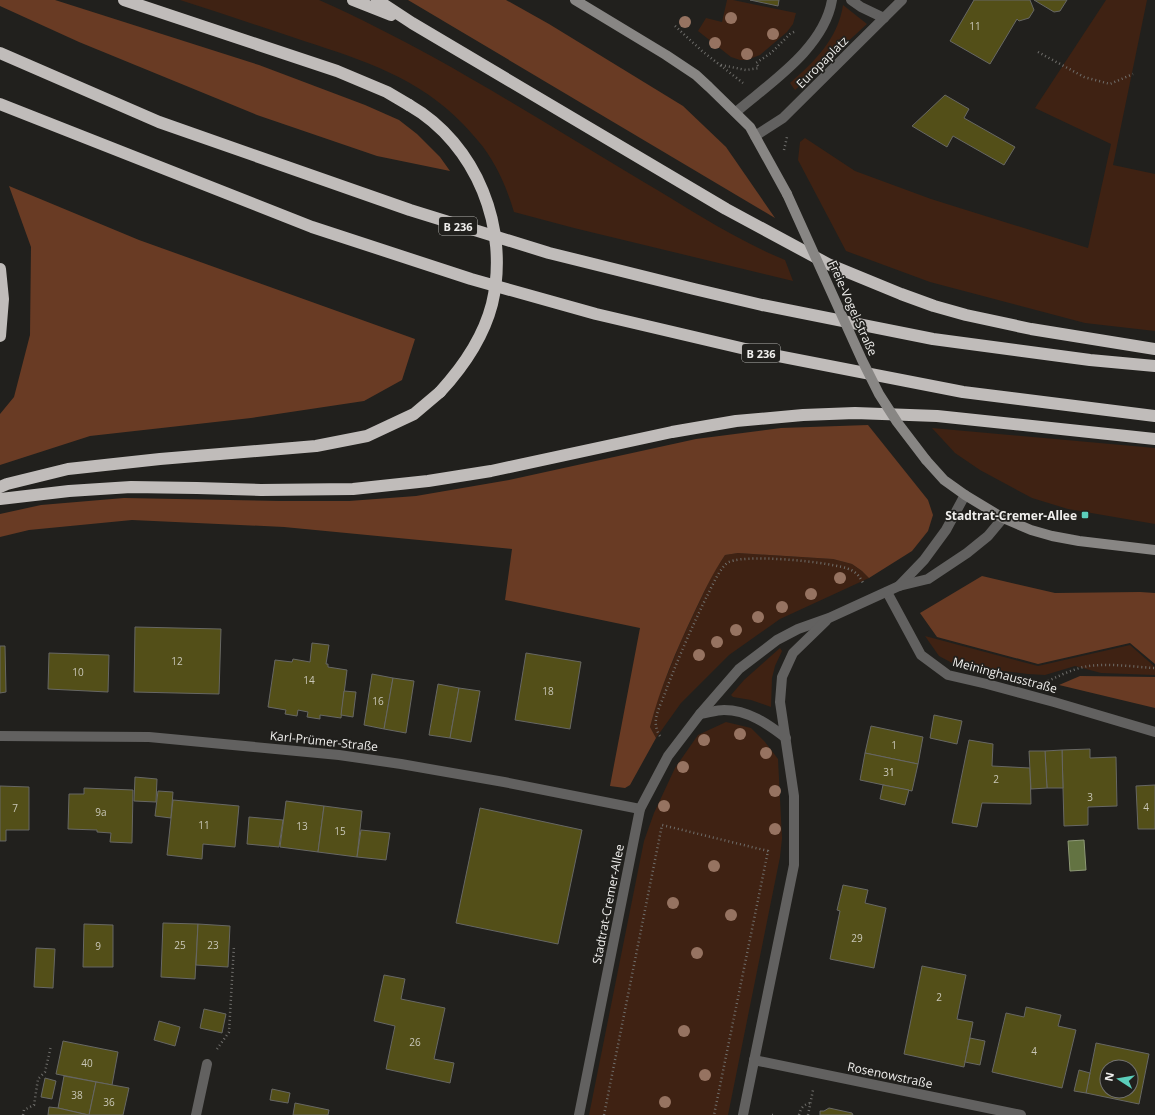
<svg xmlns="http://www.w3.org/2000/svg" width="1155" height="1115" viewBox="0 0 1155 1115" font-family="'Open Sans',sans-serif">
	<rect width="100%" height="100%" fill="#21201d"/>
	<g fill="#3f2213">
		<path d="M180,0H319C358,17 396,37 433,57C503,96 572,139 642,181C688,208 734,239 785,260L793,281L574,228L514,212C508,192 500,172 488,154C481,143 472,134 463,124C419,78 363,60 304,41C262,27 221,13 180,0Z"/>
		<polygon points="727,0 733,0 796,13 793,24 787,32 760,55 747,60 740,60 731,57 698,31 706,18 722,22"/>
		<polygon points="1106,0 1147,0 1113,165 1155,174 1155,331 1085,323 930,282 846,251 798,160 800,142 805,138 855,171 931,199 1088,248 1111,144 1035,108"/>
		<path d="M843,5L867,24L795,90L790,83C814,62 838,39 843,5Z"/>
		<polygon points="932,428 1155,448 1155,524 1068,509 1032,498 980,470 955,453"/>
		<polygon points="738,553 833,559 852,564 862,571 869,578 780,619 729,655 681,703 656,738 650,727 657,700 681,641 713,573 725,555"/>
		<polygon points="925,636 1038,666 1130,645 1155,667 1155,675 1101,673 1075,666 1045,675 1028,674 956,665 939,656"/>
		<polygon points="780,648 782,651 775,666 772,678 771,707 751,700 733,697 731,695 744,680"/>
		<polygon points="726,722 751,728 765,742 778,759 782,838 780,857 728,1115 589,1115 644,841 654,813 675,768 698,735"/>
	</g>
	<g fill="#693b24">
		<polygon points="0,0 55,0 259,65 365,105 399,120 417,134 440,157 450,171 377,156 257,115 79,42 0,6"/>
		<polygon points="408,0 506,0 549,24 683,106 726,147 775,218"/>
		<polygon points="9,186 139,240 415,339 402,380 364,401 251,418 90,436 0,465 0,414 14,397 30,335 31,247"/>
		<path d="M868,425L928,500L933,515L928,531L912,551L869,578L862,571L852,564L833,559L738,553L725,555C712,574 703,594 693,615C676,651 660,688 650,727L656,738L630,785L625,788L610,786L640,628L505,600L512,549L284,527L132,520L29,530L0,537V514L41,505L124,498L279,501H349L416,496L509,480L696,439L781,428Z"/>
		<polygon points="982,576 1055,593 1140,592 1155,593 1155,664 1130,643 1038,664 937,637 920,613"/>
		<polygon points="1080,676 1155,677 1155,708 1059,685"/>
	</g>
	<polygon fill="#637342" stroke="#8d9875" points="1084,840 1086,870 1070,871 1068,841"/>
	<g fill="#534f18" stroke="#676764" fill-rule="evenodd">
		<polygon points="750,0 779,0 778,6"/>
		<polygon points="974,0 1030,0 1034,10 1029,18 1019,21 1017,19 990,64 950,41"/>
		<polygon points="1034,0 1067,0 1060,11 1054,12"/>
		<polygon points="945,95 969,109 964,118 1015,147 1004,165 953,136 947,147 912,126"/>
		<polygon points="135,627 221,629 219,694 134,692"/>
		<polygon points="312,643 329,645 326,664 328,664 328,667 347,670 341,718 320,715 320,719 307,717 308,712 298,710 297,716 285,714 286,710 268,707 275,660 292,662 293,659 310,662"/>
		<polygon points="0,646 5,646 6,692 0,693"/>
		<polygon points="49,653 109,655 108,692 48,689"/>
		<polygon points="526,653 581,662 570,729 515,720"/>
		<polygon points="372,674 393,678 384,729 364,725"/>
		<polygon points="393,678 414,681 406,733 384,729"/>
		<polygon points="438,684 459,688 450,738 429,735"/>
		<polygon points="459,688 480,691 471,742 450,738"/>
		<polygon points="344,691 356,692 353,717 341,715"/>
		<polygon points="934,715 962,721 957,744 930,738"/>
		<polygon points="871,726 923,737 918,764 865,753"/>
		<polygon points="969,740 993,744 992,766 1030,768 1031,804 982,803 977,827 952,823"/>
		<polygon points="1090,749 1090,758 1116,757 1117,806 1088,807 1088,825 1064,826 1062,750"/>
		<polygon points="1062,750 1063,788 1047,788 1045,751"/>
		<polygon points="1029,751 1045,751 1047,788 1031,789"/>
		<polygon points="865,753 918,764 912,791 860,780"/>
		<polygon points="135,777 157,779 156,802 134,801"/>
		<polygon points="883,785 909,790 905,805 880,799"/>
		<polygon points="1155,785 1155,829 1138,829 1136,786"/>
		<polygon points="0,786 29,787 29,830 6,830 6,841 0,841"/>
		<polygon points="84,788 133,790 132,843 110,842 111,833 97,832 97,830 68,829 69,794 84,794"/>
		<polygon points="158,791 173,792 171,818 155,816"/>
		<polygon points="173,800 239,806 235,847 203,844 202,859 167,855"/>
		<polygon points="286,801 324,806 318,852 280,847"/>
		<polygon points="324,806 362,811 357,857 318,852"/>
		<polygon points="480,808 582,830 558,944 456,923"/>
		<polygon points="249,817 283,820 279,847 247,844"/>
		<polygon points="361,830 390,833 386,860 357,857"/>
		<polygon points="843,885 868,890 865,903 886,908 874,968 830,959 840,911 837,910"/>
		<polygon points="163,923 198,924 195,979 161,977"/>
		<polygon points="84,924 113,925 113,967 83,967"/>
		<polygon points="198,924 230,926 228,967 196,965"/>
		<polygon points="36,948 55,949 53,988 34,987"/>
		<polygon points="922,966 966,975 957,1019 973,1022 964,1067 904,1054"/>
		<polygon points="384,975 405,979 401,999 445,1008 434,1059 454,1063 450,1083 386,1069 395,1026 374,1021"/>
		<polygon points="1026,1007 1061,1015 1058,1026 1076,1030 1062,1088 992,1072 1006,1013 1024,1017"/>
		<polygon points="204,1009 226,1014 222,1033 200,1028"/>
		<polygon points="159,1021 180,1027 175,1046 154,1040"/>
		<polygon points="970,1038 985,1041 980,1065 965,1062"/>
		<polygon points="63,1041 118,1052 112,1085 56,1074"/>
		<path d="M1096,1043L1149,1054L1139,1104L1086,1093ZM1107,1067H1131V1091H1107Z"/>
		<polygon points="1079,1070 1090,1073 1086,1093 1074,1091"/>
		<polygon points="64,1076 96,1082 89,1115 58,1108"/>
		<polygon points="45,1078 56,1081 52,1099 41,1097"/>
		<polygon points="96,1082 129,1088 123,1115 89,1115"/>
		<polygon points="272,1089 290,1093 288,1103 270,1100"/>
		<polygon points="295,1103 329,1110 328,1115 293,1115"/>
		<polygon points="49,1107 58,1108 88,1115 48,1115"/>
		<polygon points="829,1108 852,1113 853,1115 820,1115 820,1111 824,1111"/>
	</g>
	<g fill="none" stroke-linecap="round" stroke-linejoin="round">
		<g stroke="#6f6e6b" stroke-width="2.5" stroke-dasharray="1 3" stroke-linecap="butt">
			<polyline points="675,26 702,51 743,83"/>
			<polyline points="1038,52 1084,77 1110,84 1133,74"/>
			<polyline points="721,65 746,70 759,68"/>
			<polyline points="758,66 756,63 771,53 790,34 796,31"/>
			<polyline points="784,150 787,137"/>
			<path d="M1048,681C1061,675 1075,668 1089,666C1111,663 1134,667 1155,668"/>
			<path d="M660,736C657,732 655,725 656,719C657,711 662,701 665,693C677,661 691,629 706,598C712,587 717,573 726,564C736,552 836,562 851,570C857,573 860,577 863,583"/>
			<polyline points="217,1049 229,1032 234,945"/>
			<polyline points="23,1115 24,1110 34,1105 38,1079 45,1072 51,1046"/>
			<polyline points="604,1115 662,825 768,851 714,1115"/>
			<polyline points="772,1115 773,1115"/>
			<path d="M799,1115C801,1108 803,1105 810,1103"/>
			<polyline points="808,1115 813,1090"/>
		</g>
		<polyline stroke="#626160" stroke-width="10" points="851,0 861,7 884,18"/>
		<g stroke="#626160" stroke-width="10">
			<path d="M736,112C771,82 824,48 832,0"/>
			<polyline points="755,136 783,118 902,0"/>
			<polyline points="899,586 924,560 946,530 965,495"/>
			<polyline points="887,592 921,655 948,675 987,684 1054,702 1155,732"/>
			<path d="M700,714C708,713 716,710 724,710C748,710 768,724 786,738"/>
			<polyline points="0,736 149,737 339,755 401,764 504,782 640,809"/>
			<polyline points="754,1060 1021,1115"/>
			<polyline points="196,1115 207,1064"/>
			<polyline points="579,1115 640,809 668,756 700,714 739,669 777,640 798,629 829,618 899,586 928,579 967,553 988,536 1003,518"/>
			<polyline points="743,1115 794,865 794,796 780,702 782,677 793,653 826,621"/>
		</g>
		<g stroke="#888684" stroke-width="10">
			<polyline points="575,0 666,55 696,75 709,87 750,127 787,194"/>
			<polyline points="926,460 944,480 965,495 1003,518 1031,530 1052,536 1079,541 1155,550"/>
		</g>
		<g stroke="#c0bcba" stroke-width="12">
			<polyline points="124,0 337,71 387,92 409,105"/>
			<polyline points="353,0 391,15"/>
			<polyline points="377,0 412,23 726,209 828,264 901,294 934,306 966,315 1031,329 1155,349"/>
			<polyline points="0,53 159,122 410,210 549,253 694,289 762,305 933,339 1090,360 1155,366"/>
			<polyline points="0,104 312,227 471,279 596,314 758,352 963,392 1155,416"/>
			<polyline points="0,269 3,299 0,336"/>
			<polyline points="0,487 7,484 68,469 160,459 316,446 367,436 414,414 440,392"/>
			<polyline points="0,499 69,491 131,487 197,488 261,490 353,489 428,481 491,471 672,432 736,421 803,415 855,413 937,416 1155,439"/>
		</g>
		<polyline stroke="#888684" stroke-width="10" points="787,194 862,360 879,394 897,422 926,460"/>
		<path stroke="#c0bcba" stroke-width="12" d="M409,105C477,144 510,229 492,304C483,339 463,367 440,392"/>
	</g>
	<g fill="#967361">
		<circle cx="731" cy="18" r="6"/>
		<circle cx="685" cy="22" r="6"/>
		<circle cx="773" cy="34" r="6"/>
		<circle cx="715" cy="43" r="6"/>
		<circle cx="747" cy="54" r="6"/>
		<circle cx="840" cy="578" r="6"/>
		<circle cx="811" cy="594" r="6"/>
		<circle cx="782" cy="607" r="6"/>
		<circle cx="758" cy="617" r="6"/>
		<circle cx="736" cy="630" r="6"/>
		<circle cx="717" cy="642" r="6"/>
		<circle cx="699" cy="655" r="6"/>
		<circle cx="740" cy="734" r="6"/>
		<circle cx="704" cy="740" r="6"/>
		<circle cx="766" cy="753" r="6"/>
		<circle cx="683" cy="767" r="6"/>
		<circle cx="775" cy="791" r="6"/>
		<circle cx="664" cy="806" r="6"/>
		<circle cx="775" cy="829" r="6"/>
		<circle cx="714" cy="866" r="6"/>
		<circle cx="673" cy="903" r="6"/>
		<circle cx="731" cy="915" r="6"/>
		<circle cx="697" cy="953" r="6"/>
		<circle cx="684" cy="1031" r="6"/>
		<circle cx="705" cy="1075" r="6"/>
		<circle cx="665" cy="1102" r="6"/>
	</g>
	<rect fill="#5bcebb" stroke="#21201d" stroke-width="1.5" x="1081" y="511" width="8" height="8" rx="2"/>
	<g text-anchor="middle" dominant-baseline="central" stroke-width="3.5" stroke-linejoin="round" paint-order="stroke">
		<g font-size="10" fill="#c9c7b8">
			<text x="975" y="26">11</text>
			<text x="177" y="661">12</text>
			<text x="78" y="672">10</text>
			<text x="309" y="680">14</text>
			<text x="548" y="691">18</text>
			<text x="378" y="701">16</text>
			<text x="894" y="745">1</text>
			<text x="889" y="772">31</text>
			<text x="996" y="779">2</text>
			<text x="1090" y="797">3</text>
			<text x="1146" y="807">4</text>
			<text x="15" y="808">7</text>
			<text x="101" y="812">9a</text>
			<text x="204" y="825">11</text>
			<text x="302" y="826">13</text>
			<text x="340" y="831">15</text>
			<text x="857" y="938">29</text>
			<text x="180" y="945">25</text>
			<text x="213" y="945">23</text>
			<text x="98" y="946">9</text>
			<text x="939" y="997">2</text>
			<text x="415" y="1042">26</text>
			<text x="1034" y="1051">4</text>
			<text x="87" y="1063">40</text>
			<text x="77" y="1095">38</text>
			<text x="109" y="1102">36</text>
		</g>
		<g fill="#21201d" stroke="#b2b1af" stroke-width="1">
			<rect x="439" y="217" width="38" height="18" rx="3"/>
			<rect x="742" y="344" width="38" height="18" rx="3"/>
		</g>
		<g font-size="11" font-weight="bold" fill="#f0efed">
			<text x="458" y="226">B 236</text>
			<text x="761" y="353">B 236</text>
		</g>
		<g font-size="12" fill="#f0efed" stroke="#21201d">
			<text transform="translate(822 62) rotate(-45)">Europaplatz</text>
			<text transform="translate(853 308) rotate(66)">Freie-Vogel-Straße</text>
			<text transform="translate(1005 675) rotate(15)">Meininghausstraße</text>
			<text transform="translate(324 741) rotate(6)">Karl-Prümer-Straße</text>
			<text transform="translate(608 904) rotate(-79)">Stadtrat-Cremer-Allee</text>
			<text transform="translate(890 1075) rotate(12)">Rosenowstraße</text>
		</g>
		<g font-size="12" font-weight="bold" fill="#f0efed" stroke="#21201d" text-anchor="end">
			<text x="1077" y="515">Stadtrat-Cremer-Allee</text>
		</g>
	</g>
	<g transform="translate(1119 1079) rotate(282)"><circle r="19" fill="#21201d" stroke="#747370"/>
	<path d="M0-3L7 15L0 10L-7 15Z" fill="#5bcebb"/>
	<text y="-6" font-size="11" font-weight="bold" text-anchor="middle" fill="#f0efed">N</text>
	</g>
</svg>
